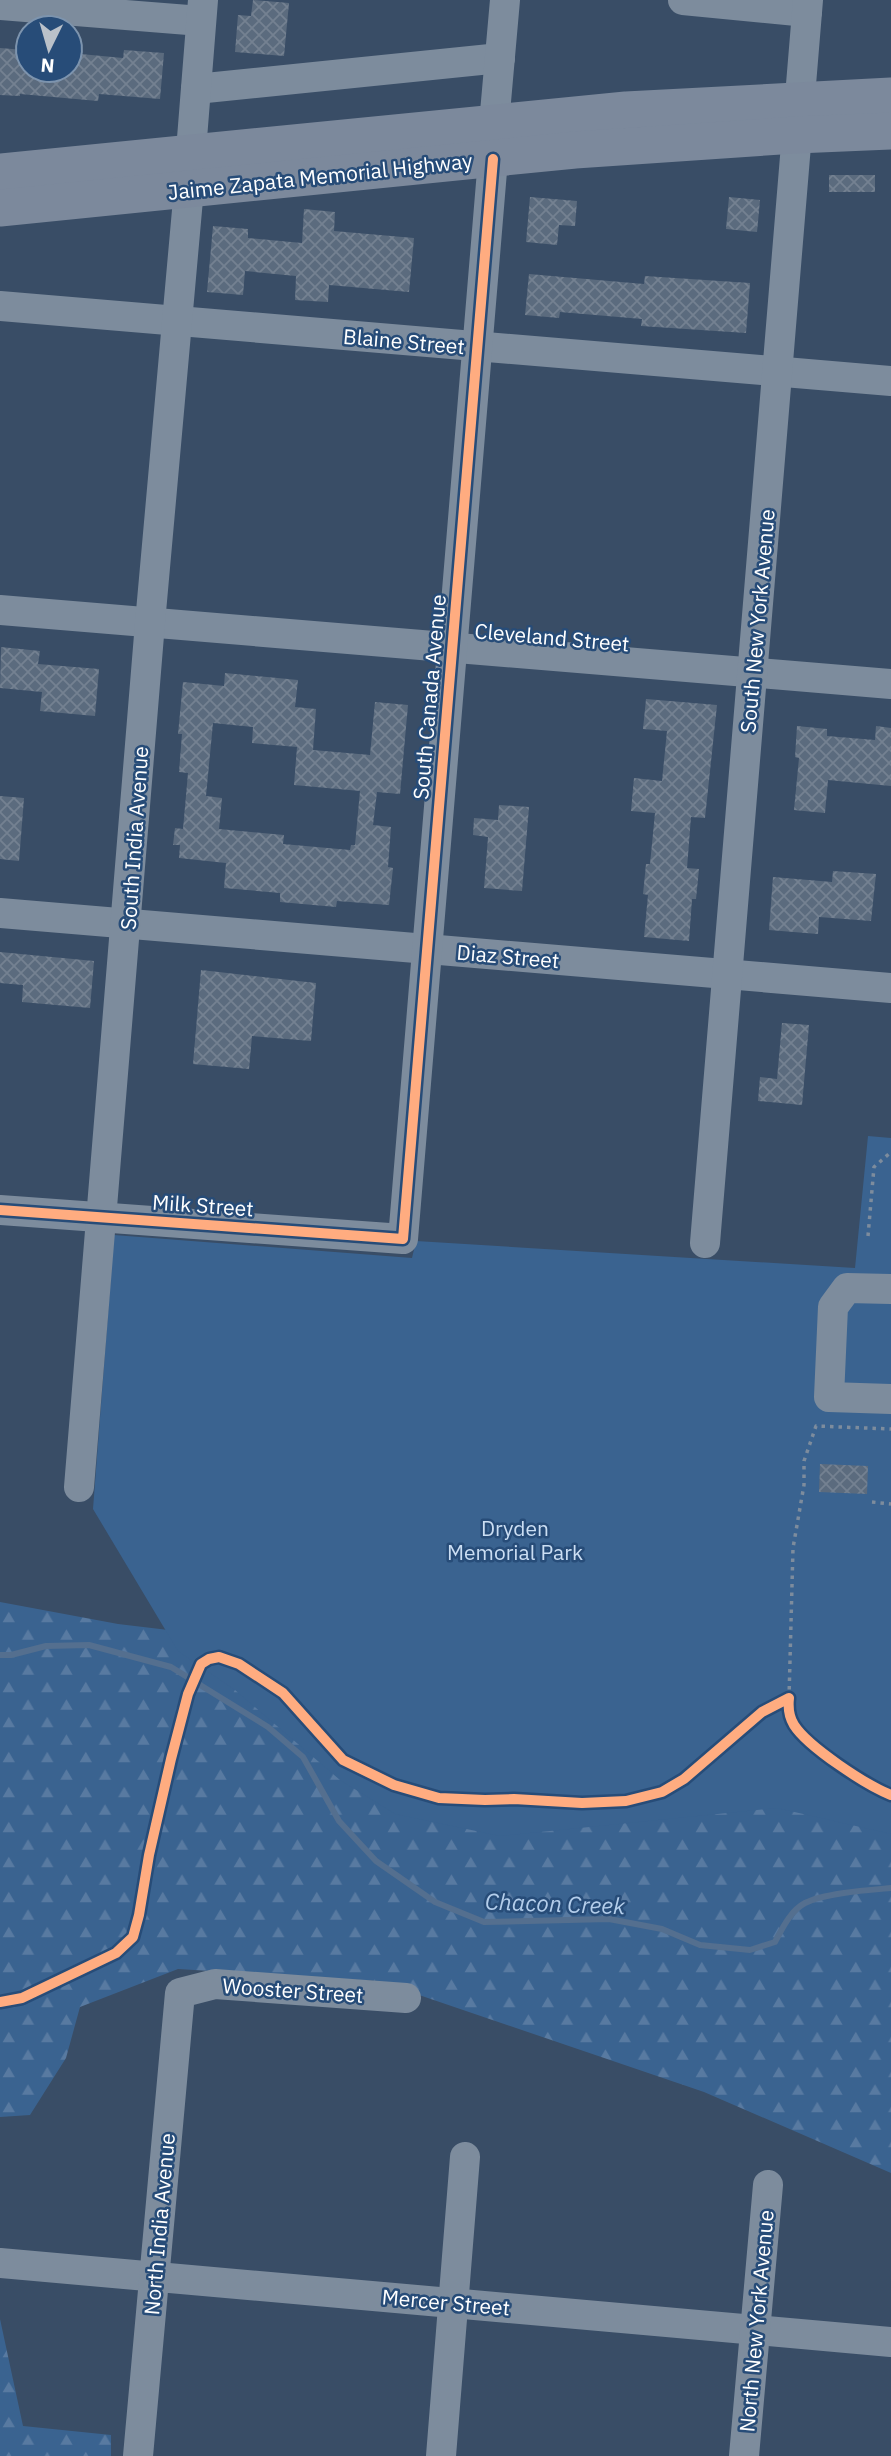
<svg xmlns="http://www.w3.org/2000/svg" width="891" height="2456" viewBox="0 0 891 2456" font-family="'IBM Plex Sans',sans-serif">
	<defs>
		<pattern id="forest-firs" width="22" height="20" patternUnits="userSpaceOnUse" patternTransform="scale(1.75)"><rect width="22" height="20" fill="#3a6390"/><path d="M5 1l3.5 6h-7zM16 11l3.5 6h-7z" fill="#587aa1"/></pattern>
		<pattern id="building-cross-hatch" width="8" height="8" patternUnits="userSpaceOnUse" patternTransform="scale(1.75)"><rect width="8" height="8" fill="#5b6b7e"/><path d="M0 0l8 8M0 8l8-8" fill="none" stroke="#748191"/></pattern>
	</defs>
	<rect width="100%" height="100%" fill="#394d66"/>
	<g fill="url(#forest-firs)">
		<polygon points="0,1602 118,1624 185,1632 891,1812 891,2173 704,2092 378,1981 178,1969 80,2007 66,2058 30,2115 0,2117"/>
		<polygon points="0,2319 23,2426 111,2435 111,2456 0,2456"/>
	</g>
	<polygon fill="#3a6390" points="868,1136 891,1138 891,1834 777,1808 500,1836 395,1814 340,1780 235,1690 178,1651 93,1509 114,1235 412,1258 416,1241 855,1268"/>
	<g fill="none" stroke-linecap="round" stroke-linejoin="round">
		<path stroke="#546f8f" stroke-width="6" d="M0,1655H11L46,1646L89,1645L171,1667L268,1727L303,1757L339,1821L376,1861L435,1902L484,1922L609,1919L662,1929L700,1945L750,1950L775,1942C782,1929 790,1911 805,1903C824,1893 869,1890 891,1888"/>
	</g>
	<g fill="url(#building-cross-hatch)" fill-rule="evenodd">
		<polygon points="253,0 289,3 284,56 235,52 238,15 251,16"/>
		<polygon points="0,48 24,50 22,70 70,70 70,53 123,58 124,50 164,53 160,99 99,94 98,101 20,94 20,96 0,95"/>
		<rect x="829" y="175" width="46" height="17"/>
		<polygon points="530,197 577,201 575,226 559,225 557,245 526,242"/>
		<polygon points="729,197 760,200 757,232 726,229"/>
		<polygon points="304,209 335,212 334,231 414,238 409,292 329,285 328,302 295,300 296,276 245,271 243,295 207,292 213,226 248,229 248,238 302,243"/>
		<polygon points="529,274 644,284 645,276 750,283 746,333 641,326 642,319 560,312 559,318 525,315"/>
		<polygon points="1,647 40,651 38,664 99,669 95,716 40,711 42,692 0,688"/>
		<path d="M225,673L298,680L295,707L316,709L313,750L370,755L375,702L408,705L400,794L377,792L373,825L391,827L388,867L393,868L389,905L337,901L336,907L280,902V893L224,888L226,863L179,858L180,845H173L175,828L183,829L188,773L179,772L182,734H178L183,682L224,686ZM213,723L253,727L252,743L297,747L294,785L360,791L355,845H351L350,850L283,844L284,835L219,829L222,798L206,796Z"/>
		<polygon points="646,699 717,705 705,818 691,817 687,868 699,869 696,899 692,899 689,941 644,937 648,895 643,894 646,864 650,864 655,813 631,811 634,778 662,781 667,731 643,729"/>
		<polygon points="797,726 827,729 827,736 875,740 876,726 891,728 891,786 828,780 825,813 794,810 799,758 795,757"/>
		<polygon points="0,796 24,798 19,861 0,859"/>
		<polygon points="499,805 529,807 522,891 484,888 488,837 473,835 474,818 498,820"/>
		<polygon points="833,871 876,874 871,921 819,917 818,934 769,930 773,877 832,882"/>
		<polygon points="0,952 94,961 90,1008 22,1002 23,985 0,983"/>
		<polygon points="201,970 316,983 311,1041 252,1036 249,1069 193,1064"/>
		<polygon points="782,1023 809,1025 802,1105 758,1101 760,1077 777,1079"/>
		<polygon points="820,1464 868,1466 867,1494 819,1492"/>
	</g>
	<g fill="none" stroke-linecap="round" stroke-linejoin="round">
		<g stroke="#7d8c9d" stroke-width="3.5" stroke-dasharray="3.5 5" stroke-linecap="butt">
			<polyline points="868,1236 874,1167 891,1152"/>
			<polyline points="872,1502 891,1504"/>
			<polyline points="789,1698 793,1548 804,1485 804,1461 816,1426 891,1429"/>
		</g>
		<g stroke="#7d8c9d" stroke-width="30">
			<polyline points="683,0 807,12"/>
			<polyline points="0,5 201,21"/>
			<polyline points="196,89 500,58"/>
			<polyline points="494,124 505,0"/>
			<polyline points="191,151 203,0"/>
			<polyline points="0,306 891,381"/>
			<polyline points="0,610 891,684"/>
			<polyline points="0,913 891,988"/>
			<polyline points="0,1210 403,1239 493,159"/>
			<polyline points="705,1243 808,0"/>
			<polyline points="891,1289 847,1288 833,1307 829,1397 891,1399"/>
			<polyline points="79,1487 150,623 189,188"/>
			<polyline points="0,2263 891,2342"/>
			<polyline points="138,2456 180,1993 215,1984 406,1998"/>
			<polyline points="441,2456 465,2157"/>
			<polyline points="744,2456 768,2185"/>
		</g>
		<g stroke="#7c899c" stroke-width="37">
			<polyline points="0,172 626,110 891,96"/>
			<polyline points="0,208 575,150 796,135 891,131"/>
		</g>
		<g stroke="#274c78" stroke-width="15">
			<g id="cycleway">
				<polyline points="0,1210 403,1239 493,159"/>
				<path d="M0,2002L22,1998L116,1953L133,1937L139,1915L149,1855L171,1759L188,1694L201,1664L209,1659L219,1657L239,1664L283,1693L343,1760L394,1785L439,1798L485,1800L514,1799L582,1803L626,1801L662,1792L684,1779L762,1712L789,1698C788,1707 789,1717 794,1725C808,1747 866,1785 891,1795"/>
			</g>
		</g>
		<use href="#cycleway" stroke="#ffac80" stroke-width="10"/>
	</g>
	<g text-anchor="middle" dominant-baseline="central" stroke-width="5" stroke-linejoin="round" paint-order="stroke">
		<g font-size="21" fill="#fff" stroke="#274c78">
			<text transform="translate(320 176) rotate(-6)">Jaime Zapata Memorial Highway</text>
			<text transform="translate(404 341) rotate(5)">Blaine Street</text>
			<text transform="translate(757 621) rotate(-85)">South New York Avenue</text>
			<text transform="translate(552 637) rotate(5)">Cleveland Street</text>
			<text transform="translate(429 697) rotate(-85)">South Canada Avenue</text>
			<text transform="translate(134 838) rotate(-86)">South India Avenue</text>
			<text transform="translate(508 956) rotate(5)">Diaz Street</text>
			<text transform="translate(203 1205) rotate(4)">Milk Street</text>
			<text transform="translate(293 1990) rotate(4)">Wooster Street</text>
			<text transform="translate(159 2224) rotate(-85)">North India Avenue</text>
			<text transform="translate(446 2302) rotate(5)">Mercer Street</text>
			<text transform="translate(756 2321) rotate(-85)">North New York Avenue</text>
		</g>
		<g font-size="21" fill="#cbdef3" stroke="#274c78">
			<text x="515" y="1528">Dryden<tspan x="515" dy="24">Memorial Park</tspan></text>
		</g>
		<g font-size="23" font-style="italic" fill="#b4ceeb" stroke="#274c78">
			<text transform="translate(555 1903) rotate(2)">Chacon Creek</text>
		</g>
	</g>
	<g transform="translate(49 49) rotate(185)"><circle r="33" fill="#274c78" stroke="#7d94ae" stroke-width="2"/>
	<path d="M0-5L12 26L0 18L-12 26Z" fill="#bac1c9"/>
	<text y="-10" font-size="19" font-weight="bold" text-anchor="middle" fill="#ffffff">N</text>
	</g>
</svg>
